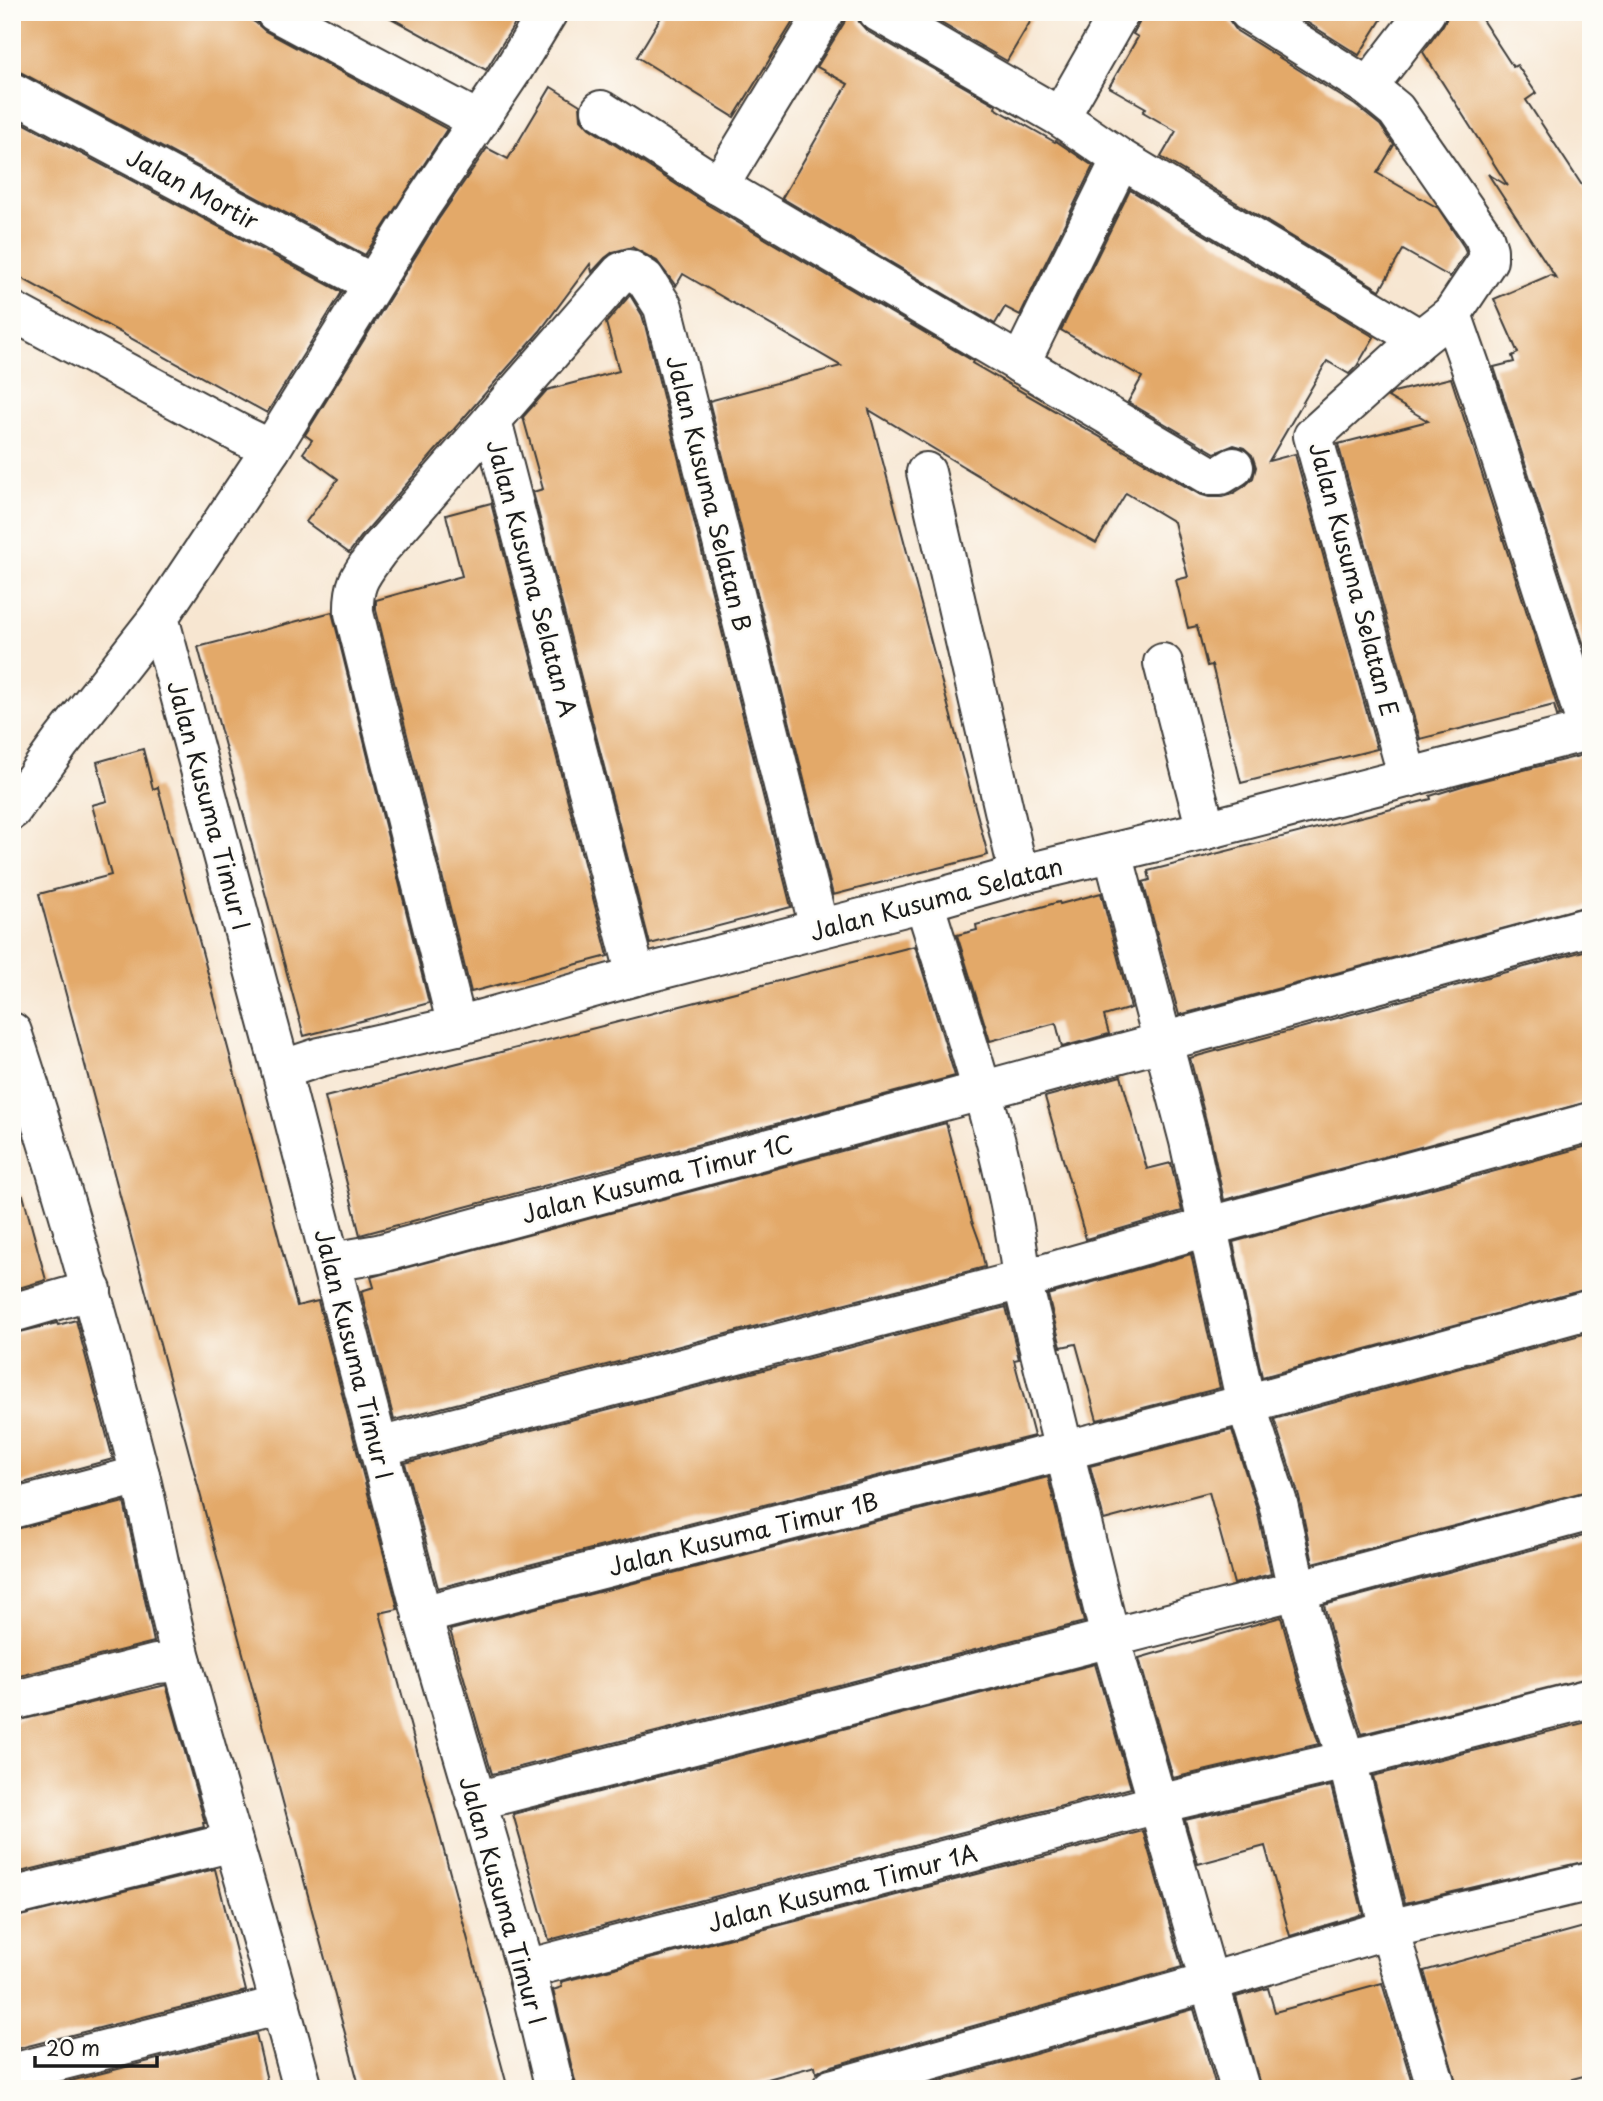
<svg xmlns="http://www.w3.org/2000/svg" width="1603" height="2101" viewBox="0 0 1603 2101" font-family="'Playpen Sans',sans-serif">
	<rect width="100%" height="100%" fill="#fdfcf7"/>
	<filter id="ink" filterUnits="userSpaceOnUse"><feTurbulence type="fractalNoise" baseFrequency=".0143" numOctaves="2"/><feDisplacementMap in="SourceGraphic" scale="14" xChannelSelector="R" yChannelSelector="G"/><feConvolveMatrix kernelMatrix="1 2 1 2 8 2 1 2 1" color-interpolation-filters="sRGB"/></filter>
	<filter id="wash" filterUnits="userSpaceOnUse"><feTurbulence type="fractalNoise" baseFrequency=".00686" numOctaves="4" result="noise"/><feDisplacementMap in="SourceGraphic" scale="28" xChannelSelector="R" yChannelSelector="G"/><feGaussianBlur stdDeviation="1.57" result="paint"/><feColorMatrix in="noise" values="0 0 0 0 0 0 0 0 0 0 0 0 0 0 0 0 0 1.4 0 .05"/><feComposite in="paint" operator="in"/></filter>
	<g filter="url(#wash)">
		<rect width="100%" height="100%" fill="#f7e6d1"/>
		<g id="blocks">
			<g fill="#e3a969">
				<polygon points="12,12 237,12 256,23 265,31 447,129 365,255 22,73 12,70"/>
				<polygon points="380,12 522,12 486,70"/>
				<polygon points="664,12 799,12 734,117 637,57"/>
				<polygon points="847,12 856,12 859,22 867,31 996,105 995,108 1055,142 1056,141 1093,166 1020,315 1005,307 995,324 782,198 848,84 817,67 844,23"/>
				<polygon points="922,12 1036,12 1007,61"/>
				<polygon points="1142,12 1216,12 1229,20 1237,31 1355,105 1380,125 1394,145 1377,173 1438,208 1464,247 1466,253 1450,277 1403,250 1380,290 1161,157 1176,131 1143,112 1146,108 1109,87 1138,37 1133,34 1139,23"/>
				<polygon points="1299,12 1386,12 1359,55 1297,16"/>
				<polygon points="1454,12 1477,12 1513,67 1517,65 1536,93 1526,100 1591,199 1591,667 1494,367 1514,362 1512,356 1518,353 1494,299 1550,275 1556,278 1488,174 1508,186 1423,52 1443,25 1447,17"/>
				<polygon points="551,87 580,105 581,119 589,128 708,205 973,361 972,363 1199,494 1209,497 1222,497 1232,494 1245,486 1253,478 1256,467 1252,455 1244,448 1234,445 1215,453 1128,402 1142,377 1061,330 1130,190 1374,337 1357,366 1349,374 1327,361 1269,461 1295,454 1377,749 1241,783 1212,665 1207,666 1197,626 1188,628 1176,580 1188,577 1174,522 1126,493 1096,543 999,488 869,410 988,855 833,895 709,401 841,366 683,274 676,286 657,261 632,247 613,252 605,258 592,272 590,264 540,331 474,406 361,537 349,553 306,522 338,479 303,453 312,440 305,435 438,220 487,148 508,159"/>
				<polygon points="12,117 342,292 267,413 12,273"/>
				<polygon points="630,295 642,315 645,325 791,907 650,944 533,492 543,489 523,417 547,390 619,371 606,323"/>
				<polygon points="1451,378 1560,715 1557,716 1554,705 1420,739 1338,444 1428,421 1388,397 1394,392"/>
				<polygon points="491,503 608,956 471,992 376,610 376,600 462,576 446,515"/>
				<polygon points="332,612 429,1003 304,1036 198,647"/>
				<polygon points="143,749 153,789 158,787 297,1306 318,1301 398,1609 380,1613 508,2089 360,2089 39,894 111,875 92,805 107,801 97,762"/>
				<polygon points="1591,753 1591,905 1179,1015 1143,882 1150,880 1148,871 1431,799 1430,796 1472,783"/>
				<polygon points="1101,893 1131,1008 1104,1016 1109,1034 1062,1047 1056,1023 990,1041 957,935 977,930 976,925 1059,902 1060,904"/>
				<polygon points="915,946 955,1076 360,1235 325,1097"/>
				<polygon points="1591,949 1591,1101 1224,1200 1210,1136 1190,1058"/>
				<polygon points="1121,1076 1147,1169 1171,1163 1182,1211 1086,1239 1045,1097"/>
				<polygon points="946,1123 972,1221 980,1243 985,1267 394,1420 361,1291 374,1287 371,1277"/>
				<polygon points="1591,1145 1591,1288 1262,1377 1233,1242"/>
				<polygon points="23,1195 46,1280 12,1290 12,1196"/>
				<polygon points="1191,1254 1220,1388 1097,1420 1076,1344 1061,1347 1048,1295"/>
				<polygon points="1006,1307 1019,1359 1014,1360 1034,1436 438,1588 405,1463"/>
				<polygon points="76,1320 113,1459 12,1486 12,1334 57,1323 58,1325"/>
				<polygon points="1591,1332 1591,1490 1313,1563 1299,1496 1274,1419"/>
				<polygon points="1232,1430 1257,1509 1271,1574 1234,1584 1209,1492 1104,1520 1090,1466"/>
				<polygon points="1048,1477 1084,1622 492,1774 450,1630"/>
				<polygon points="124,1502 154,1642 12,1678 12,1530"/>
				<polygon points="1591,1534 1591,1677 1362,1734 1340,1667 1324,1605"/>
				<polygon points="1281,1617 1298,1680 1319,1744 1173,1778 1139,1658"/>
				<polygon points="1095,1664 1131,1788 549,1940 513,1814"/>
				<polygon points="166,1685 205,1823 203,1823 204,1827 12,1874 12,1722"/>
				<polygon points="1591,1721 1591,1860 1405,1903 1373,1776"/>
				<polygon points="1331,1786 1363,1914 1290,1936 1265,1846 1198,1864 1185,1820"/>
				<polygon points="1143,1831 1182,1967 825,2068 816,2073 815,2066 732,2089 577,2089 553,1990 562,1987 561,1982"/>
				<polygon points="215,1869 246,1991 12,2050 12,1918"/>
				<polygon points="1591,1925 1591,2074 1535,2089 1458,2089 1424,1971"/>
				<polygon points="1382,1983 1414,2089 1261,2089 1236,1997 1268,1988 1275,2012"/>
				<polygon points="1194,2009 1215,2083 1195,2089 912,2089"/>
				<polygon points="256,2034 269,2089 39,2089"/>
			</g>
		</g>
	</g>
	<g filter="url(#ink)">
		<use href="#blocks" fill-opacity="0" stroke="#3d3a37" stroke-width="2"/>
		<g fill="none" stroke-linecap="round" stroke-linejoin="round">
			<g stroke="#3d3a37" stroke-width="42">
				<g id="minor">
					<polyline points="275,12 479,121"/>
					<polyline points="878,12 1060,117 1121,159 1420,339"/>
					<polyline points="1249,12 1368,87 1396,110 1484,237 1488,250 1488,260 1452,314 1420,339 1313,436 1408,778"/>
					<polyline points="1368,87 1426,12"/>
					<polyline points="12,92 364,279 374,281"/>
					<polyline points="601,110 719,186 1209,475 1221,475 1234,467"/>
					<polyline points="1060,117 1120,12"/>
					<polyline points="719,186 825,12"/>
					<polyline points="12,311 242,435 271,449"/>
					<polyline points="1452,314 1478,388 1588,730"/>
					<polyline points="1020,364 1121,159"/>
					<polyline points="492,420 636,976"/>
					<polyline points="926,472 1019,875"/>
					<polyline points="159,617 281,1070 422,1615 526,1969 555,2089"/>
					<polyline points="1163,663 1206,830"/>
					<polyline points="12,810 61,742 159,617 271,449 420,208 514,68 548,12"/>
					<polyline points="1113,853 1189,1141 1246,1404 1278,1503 1297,1590 1319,1673 1347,1760 1389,1929 1437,2089"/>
					<path d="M924,902C962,1026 1007,1151 1022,1280L1110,1637L1240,2089"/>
					<path d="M457,1026L354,613C353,582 361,575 378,551L621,272L629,269L645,279L663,307L819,928"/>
					<path d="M12,1032C60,1177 101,1323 139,1471C155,1535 165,1601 183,1665C221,1806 266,1947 303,2089"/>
					<polyline points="281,1070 320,1057 457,1026 636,976 924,902 1019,875 1206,830 1591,730"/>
					<path d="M332,1262L378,1254C782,1144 1187,1037 1591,926"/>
					<polyline points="12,1313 92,1290"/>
					<polyline points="379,1447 1022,1280 1207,1227 1591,1122"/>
					<polyline points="12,1509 140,1475"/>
					<polyline points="422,1615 1246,1404 1591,1309"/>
					<polyline points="12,1701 156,1664 182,1662"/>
					<polyline points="476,1801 1297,1590 1591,1511"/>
					<polyline points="12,1897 233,1842"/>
					<polyline points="526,1969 1158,1804 1347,1760 1591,1698"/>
					<polyline points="12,2073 281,2005"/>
					<polyline points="831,2089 1210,1982 1389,1929 1591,1881"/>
				</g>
			</g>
			<use href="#minor" stroke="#fff" stroke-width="38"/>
		</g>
	</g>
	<g text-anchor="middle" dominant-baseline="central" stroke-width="5" stroke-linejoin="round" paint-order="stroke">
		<g font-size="24" fill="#1c1c1c" stroke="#fdfcf7">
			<text transform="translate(193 188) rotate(28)">Jalan Mortir</text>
			<text transform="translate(710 493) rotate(76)">Jalan Kusuma Selatan B</text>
			<text transform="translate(533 578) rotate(75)">Jalan Kusuma Selatan A</text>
			<text transform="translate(1355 579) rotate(75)">Jalan Kusuma Selatan E</text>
			<text transform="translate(210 805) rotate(75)">Jalan Kusuma Timur I</text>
			<text transform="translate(936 898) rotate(-15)">Jalan Kusuma Selatan</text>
			<text transform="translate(657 1178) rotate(-15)">Jalan Kusuma Timur 1C</text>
			<text transform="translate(355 1354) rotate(76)">Jalan Kusuma Timur I</text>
			<text transform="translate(743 1533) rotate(-14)">Jalan Kusuma Timur 1B</text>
			<text transform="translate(842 1887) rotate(-15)">Jalan Kusuma Timur 1A</text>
			<text transform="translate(504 1900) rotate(74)">Jalan Kusuma Timur I</text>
		</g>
	</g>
	<rect width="1603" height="2101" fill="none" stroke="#fdfcf7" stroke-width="42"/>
	<path d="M35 2056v10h122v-10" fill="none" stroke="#1c1c1c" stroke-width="3.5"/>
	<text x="46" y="2056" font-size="21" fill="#1c1c1c" stroke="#fdfcf7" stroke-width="5" paint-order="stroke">20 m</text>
</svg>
